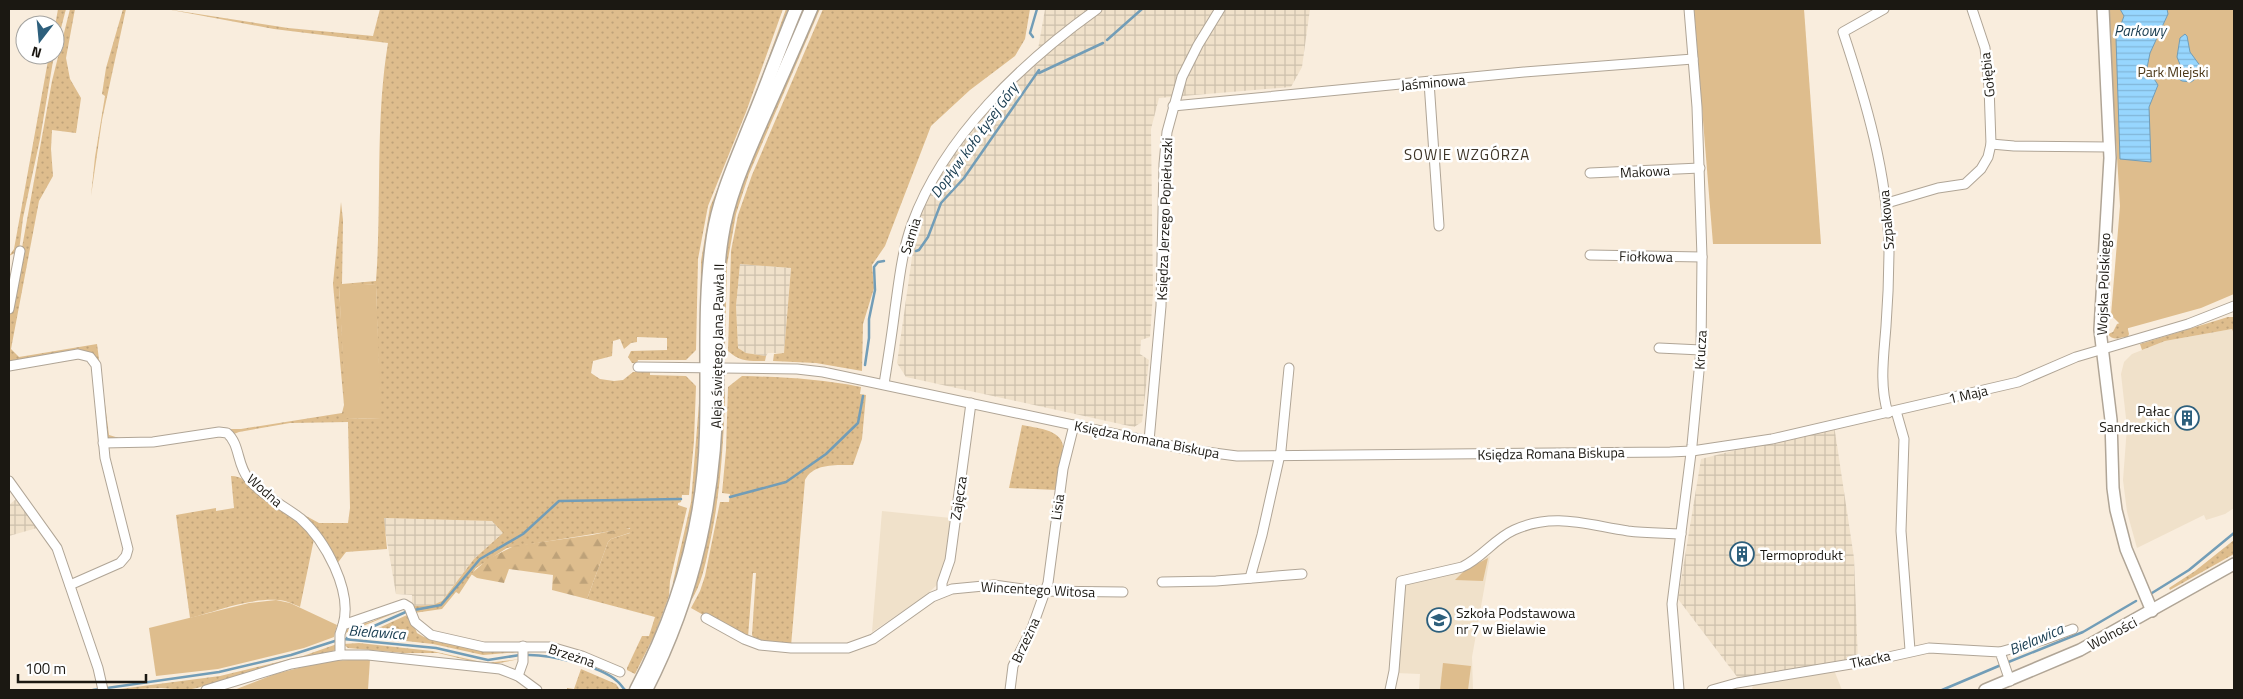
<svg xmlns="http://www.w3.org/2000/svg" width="2243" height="699" viewBox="0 0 2243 699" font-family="'Titillium Web',sans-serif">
	<defs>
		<pattern id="industrial-grid" width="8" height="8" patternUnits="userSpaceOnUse" patternTransform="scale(1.25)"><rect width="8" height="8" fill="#f0e1ca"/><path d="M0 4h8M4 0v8" fill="none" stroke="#cdc0ac"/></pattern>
		<pattern id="grass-dots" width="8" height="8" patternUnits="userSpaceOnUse" patternTransform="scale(1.25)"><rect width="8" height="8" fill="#debd8d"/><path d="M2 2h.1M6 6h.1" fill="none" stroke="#bea279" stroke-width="1.8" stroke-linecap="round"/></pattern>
		<pattern id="forest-firs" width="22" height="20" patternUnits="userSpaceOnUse" patternTransform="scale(1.25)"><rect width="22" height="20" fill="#debd8d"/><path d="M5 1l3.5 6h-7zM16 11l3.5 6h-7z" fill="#bea279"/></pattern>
		<pattern id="water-rules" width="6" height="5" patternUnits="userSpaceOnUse" patternTransform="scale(1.25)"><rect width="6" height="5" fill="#97d6fe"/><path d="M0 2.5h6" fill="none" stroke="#82b7d9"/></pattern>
	</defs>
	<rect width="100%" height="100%" fill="#f9eddd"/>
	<g fill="#f0e1ca">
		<polygon points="2232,329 2234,334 2234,508 2225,514 2206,520 2204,515 2137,548 2127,512 2123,480 2127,427 2121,374 2124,362 2132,354 2165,341"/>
		<polygon points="882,511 951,518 946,556 942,575 937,585 925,596 872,632"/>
		<polygon points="1490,556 1472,657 1473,690 1419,690 1420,674 1396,673 1403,583"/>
		<polygon points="1834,670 1842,690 1752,690 1753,684"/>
	</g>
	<g fill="url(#industrial-grid)">
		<polygon points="1045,9 1310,9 1302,67 1291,87 1159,98 1151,129 1153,293 1150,337 1141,340 1140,354 1149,360 1142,422 1134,427 906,377 897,363 919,208 971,125 1037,55"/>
		<polygon points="740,264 791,268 784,353 768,353 766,356 746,353 738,348 736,306"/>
		<polygon points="1834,425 1854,558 1858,662 1741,682 1678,599 1701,459"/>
		<polygon points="16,499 37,528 9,536 9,505"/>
		<polygon points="383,518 492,521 504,533 474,559 441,602 433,605 412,606 412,595 396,594"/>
	</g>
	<g fill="url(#grass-dots)" fill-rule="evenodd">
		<polygon points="58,9 66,9 55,51 55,26"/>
		<path d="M70,9H75L66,58L70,79L81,98L76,133L52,130L51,149L53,176L39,201L11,349L19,357L97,344L109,435L119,438L149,439L222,429H241L342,413L344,405L333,284L341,202L343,220L342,284L376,281C382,202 375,121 388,43L274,29L166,9L288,28L373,36L380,9H783L746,112L708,206L698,259L696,350L686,360H638L637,363H632L628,357L631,351L667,350V338L637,337V342L631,343L624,349L620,339L613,341L612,356L593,361L591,373L600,379L614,381L623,380L633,372H650V375L686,376L696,386L694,441L689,495H682L681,502L678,503V505L687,508L670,581L669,596L655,634L635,674L627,670V668L642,636H649L655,617L587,599L608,542L611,539L630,533V528L507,548L476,568L459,594L456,592L442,609L414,613L412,606L433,605L442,601L474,559L503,533L492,521L384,518L387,549L346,552L336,565L314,530L263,488L286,505L319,523H348L350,508L348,422L290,423L239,432L234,434L252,478L232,435L142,441L107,439L94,357L9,364V320L52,81ZM376,284L380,419L347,418L339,287Z"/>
		<polygon points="123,9 126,9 102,120 91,196 95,157 105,96 102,94 106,68"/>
		<polygon points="786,9 790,9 761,84 703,346 700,346 701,261 710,207 748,115"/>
		<polygon points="816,9 820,9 749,174 736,214 727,265 725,345 722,346 722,286 727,236 740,187"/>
		<path d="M823,9H1030L1025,39L1015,56L970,90L931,126L885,246L872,265L874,288L863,324L862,371L816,363L773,361L774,354L784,353L791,268L740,264L736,306L738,348L746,353L766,356L765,361C749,361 740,362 728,351L731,251L738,215L752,175Z"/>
		<polygon points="49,55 54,55 40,139 23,218 19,251 9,256 14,249"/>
		<polygon points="2228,317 2234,317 2234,334 2232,329 2165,341 2142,350 2140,344"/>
		<path d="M2126,321L2129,334L2127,339L2125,340L2124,337C2117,339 2112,340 2108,334L2113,332L2117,324Z"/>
		<path d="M742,376C783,377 821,379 861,387L860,394L866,395L862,439L853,465C837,465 813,463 805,480L791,646L755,640L752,635L756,573H753L748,637L739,635L691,608L700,591L705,576L720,502H729L730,494L722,493L726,450L728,387Z"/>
		<polygon points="700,391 703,391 701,444 692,518 672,596 673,582 691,502"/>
		<path d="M721,391L725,392V400C723,450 720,498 709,547C705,566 701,585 691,601L712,515L717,477Z"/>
		<path d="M1022,425C1035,428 1061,429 1063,446L1057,490L1009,488Z"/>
		<path d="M231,476C244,476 249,485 260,492C275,503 293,513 306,527C324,547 337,573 342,598L335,576L314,539L300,607C293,604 286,600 278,600C249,598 217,611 190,618L176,515L216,508V511L234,508Z"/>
		<polygon points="2234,540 2234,554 2170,590 2169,588 2195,571"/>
		<polygon points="401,608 407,608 417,633 424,637 478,650 517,649 520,652 483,655 433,644 361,636 407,615 405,609 343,634 345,629 373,621"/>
		<polygon points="359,643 432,651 486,663 520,659 494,664 475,662 438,653 404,653 348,648 343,644"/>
		<polygon points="337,644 336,649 333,651 289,660 197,688 186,690 161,688 112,690 220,676 303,656"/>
		<polygon points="581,669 616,684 620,690 567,690 567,688 574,689"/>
	</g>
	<polygon fill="url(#forest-firs)" points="625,528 632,529 632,532 611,539 608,542 587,599 552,590 553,575 509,569 504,583 477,578 471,574 488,559 514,546 592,535"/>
	<g fill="#debd8d">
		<polygon points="1694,9 1804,9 1821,244 1713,244"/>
		<polygon points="2108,9 2234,9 2234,294 2201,308 2125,329 2111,315 2120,206"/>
		<polygon points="376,284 381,419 346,418 339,286"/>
		<polygon points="1488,558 1483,581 1455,580 1465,570"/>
		<polygon points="276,600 290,603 337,625 334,637 304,648 218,669 156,676 149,628 249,603"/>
		<polygon points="370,659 368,690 234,690 275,674 326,661"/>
		<polygon points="1443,663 1471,666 1468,690 1440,690"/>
	</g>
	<g fill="url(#water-rules)" stroke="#729db7">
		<polygon points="2120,9 2167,9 2168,14 2150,53 2147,68 2158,85 2149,107 2151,162 2120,159 2116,38 2124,16"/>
		<polygon points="2185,34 2187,36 2190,52 2201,67 2198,77 2191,82 2182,81 2177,78 2181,67 2177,57 2180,38"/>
	</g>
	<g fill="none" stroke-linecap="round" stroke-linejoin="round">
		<g stroke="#729db7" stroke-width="2.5">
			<polyline points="1033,37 1030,33 1037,9"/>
			<polyline points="1107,40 1142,9"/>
			<polyline points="1039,73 1103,43"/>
			<polyline points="916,251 919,250 928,237 941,203 964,178 1039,70"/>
			<polyline points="865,365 869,338 869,319 875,290 874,267 878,262 884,261"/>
			<polyline points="730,497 786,482 826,454 858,423 863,396"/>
			<polyline points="2152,593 2189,570 2234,533"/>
			<polyline points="414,610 441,605 480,559 523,534 559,501 681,499"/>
			<polyline points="347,638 408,611"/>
			<polyline points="343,639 436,648 488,660 520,655"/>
			<path d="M526,655C548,654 601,666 617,681C620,683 622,687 625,690"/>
			<polyline points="2006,663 2083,632 2136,601"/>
			<polyline points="93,690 219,672 291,655 338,640"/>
			<polyline points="1942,690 2001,665"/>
		</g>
		<g stroke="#b0a596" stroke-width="11">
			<g id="minor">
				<path d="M1884,9L1843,32C1866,101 1887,173 1889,246C1889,273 1888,300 1886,326C1884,354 1879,385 1888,413"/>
				<polyline points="1429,82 1439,226"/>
				<polyline points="1173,106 1524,72 1693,59"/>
				<polyline points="1991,144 2014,146 2109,147"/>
				<polyline points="1590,173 1700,168"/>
				<polyline points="1887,203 1938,188 1965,184 1981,169 1988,157 1991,144 1989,86 1985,48 1972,9"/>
				<polyline points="1590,255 1702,257"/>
				<polyline points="9,309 20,251"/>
				<polyline points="1659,348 1701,350"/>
				<polyline points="9,366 78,354 90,357 96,365 105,458 128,549 126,556 120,563 70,585"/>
				<polyline points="638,367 797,369 823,372 1191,450 1237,456 1670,452 1692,451 1772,439 2018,382 2076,357 2188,324 2234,306"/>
				<path d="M884,384C888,359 892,334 895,309C899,281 902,251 912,224C944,136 1023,62 1097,9"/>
				<polyline points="1896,411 1904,439 1901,531 1910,650"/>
				<polyline points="1149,441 1161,306 1164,164 1167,132 1182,77 1198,45 1220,9"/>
				<path d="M103,443L153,442L219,432L227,433C240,444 237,465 248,478C261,495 283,505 300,518C325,540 353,591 343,625"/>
				<polyline points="9,481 57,548 98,668 103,690"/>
				<polyline points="1250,578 1262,535 1281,450 1289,368"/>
				<polyline points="1162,582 1216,581 1302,574"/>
				<polyline points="942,592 942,583 950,560 971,403"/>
				<polyline points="706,618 744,639 760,645 791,648 848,648 873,639 932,597 952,589 994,585 1038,591 1123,592"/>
				<polyline points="2000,652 2043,640 2073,629"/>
				<polyline points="340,655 340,634 343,625 404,604 409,607 415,622 431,635 484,647 551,647 582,656 620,672"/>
				<polyline points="518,676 523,662 523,646"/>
				<polyline points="206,690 291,664 340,655 368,655 500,669 518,676 537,690"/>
				<polyline points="1010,690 1013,666 1032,628 1048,583 1063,469 1074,425"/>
				<path d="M1390,690L1394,671L1401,581L1462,567C1482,558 1494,539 1514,530C1554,512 1587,525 1628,531C1645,533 1663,533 1681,534"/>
				<polyline points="1679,690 1672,604 1692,445 1701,350 1702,257 1697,107 1689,9"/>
				<polyline points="1712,690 1737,683 1875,660 1929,648 2000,652 2010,681"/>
			</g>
		</g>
		<g stroke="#b0a596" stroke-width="14">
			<g id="tertiary">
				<polyline points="2103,9 2110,158 2100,330 2111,420 2113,488 2116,510 2126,549 2152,611"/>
				<polyline points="1985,690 2080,650 2234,564"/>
			</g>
		</g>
		<g stroke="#b0a596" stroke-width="15">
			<g id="secondary">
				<path d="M636,690C678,611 704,523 706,433C708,368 703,301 713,236C719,197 736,161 750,125C766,87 780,47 796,9"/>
				<path d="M646,690C696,592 715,497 717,388C718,338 714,286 722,237C728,197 745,160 761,123C778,85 795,47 811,9"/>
			</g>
		</g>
		<use href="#minor" stroke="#fff" stroke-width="9"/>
		<use href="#tertiary" stroke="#fff" stroke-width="11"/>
		<use href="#secondary" stroke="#fff" stroke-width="12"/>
	</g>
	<defs>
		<g id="building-ring" transform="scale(1.25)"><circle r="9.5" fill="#fff" stroke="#2d5f7c" stroke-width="1.5"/><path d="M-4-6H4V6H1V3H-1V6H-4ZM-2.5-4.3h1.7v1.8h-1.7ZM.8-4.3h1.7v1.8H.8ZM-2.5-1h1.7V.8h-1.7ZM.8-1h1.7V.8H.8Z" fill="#2d5f7c"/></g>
		<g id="school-ring" transform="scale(1.25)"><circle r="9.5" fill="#fff" stroke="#2d5f7c" stroke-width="1.5"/><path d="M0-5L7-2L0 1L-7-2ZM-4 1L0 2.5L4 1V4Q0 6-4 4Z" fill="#2d5f7c"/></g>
	</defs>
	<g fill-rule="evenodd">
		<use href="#building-ring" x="2187" y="418"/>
		<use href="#building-ring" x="1742" y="554"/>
		<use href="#school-ring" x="1439" y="620"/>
	</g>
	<g text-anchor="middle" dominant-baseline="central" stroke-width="5" stroke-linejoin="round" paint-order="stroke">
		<g font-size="14" fill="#4c3818" stroke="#fff">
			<text x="2173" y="71">Park Miejski</text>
		</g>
		<g font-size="14" fill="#1b1812" stroke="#fff">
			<text transform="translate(1987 75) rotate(-96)">Gołębia</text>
			<text transform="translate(1433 82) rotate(-5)">Jaśminowa</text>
			<text transform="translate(1645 171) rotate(-3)">Makowa</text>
			<text transform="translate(1164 219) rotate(-88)">Księdza Jerzego Popiełuszki</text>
			<text transform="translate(1886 220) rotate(-95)">Szpakowa</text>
			<text transform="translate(910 236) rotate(-73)">Sarnia</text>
			<text transform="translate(1646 256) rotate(1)">Fiołkowa</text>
			<text transform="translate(2103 284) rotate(-88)">Wojska Polskiego</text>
			<text transform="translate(717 346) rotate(-89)">Aleja świętego Jana Pawła II</text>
			<text transform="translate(1700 350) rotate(-87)">Krucza</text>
			<text transform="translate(1968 394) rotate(-13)">1 Maja</text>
			<text transform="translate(1147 439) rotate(11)">Księdza Romana Biskupa</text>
			<text transform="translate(1551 453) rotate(-1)">Księdza Romana Biskupa</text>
			<text transform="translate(265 490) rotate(41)">Wodna</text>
			<text transform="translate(958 498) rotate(-81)">Zajęcza</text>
			<text transform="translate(1057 507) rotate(-82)">Lisia</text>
			<text transform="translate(1038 589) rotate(3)">Wincentego Witosa</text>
			<text transform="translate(2112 633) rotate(-28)">Wolności</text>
			<text transform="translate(1025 640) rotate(-65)">Brzeżna</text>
			<text transform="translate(572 655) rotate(18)">Brzeżna</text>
			<text transform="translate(1870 659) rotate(-12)">Tkacka</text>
		</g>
		<g font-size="14" fill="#1b1812" stroke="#fff" text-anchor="start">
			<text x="2170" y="410" text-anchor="end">Pałac<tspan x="2170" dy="16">Sandreckich</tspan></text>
			<text x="1760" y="554">Termoprodukt</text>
			<text x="1456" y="612">Szkoła Podstawowa<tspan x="1456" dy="16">nr 7 w Bielawie</tspan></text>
		</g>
		<g font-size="15" font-style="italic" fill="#183c50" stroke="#fff">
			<text x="2140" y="30">Parkowy</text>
			<text transform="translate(974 140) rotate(-54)">Dopływ koło Łysej Góry</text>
			<text transform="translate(377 632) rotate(4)">Bielawica</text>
			<text transform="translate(2036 639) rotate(-23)">Bielawica</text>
		</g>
		<g font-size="15" letter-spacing="1" fill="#3d3427" stroke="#fff">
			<text x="1467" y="154">SOWIE WZGÓRZA</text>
		</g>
	</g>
	<rect width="2243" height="699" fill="none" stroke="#1b1812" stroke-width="20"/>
	<g transform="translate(40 40) rotate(196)"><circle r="24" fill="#ffffff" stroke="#a4a3a0"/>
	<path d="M0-4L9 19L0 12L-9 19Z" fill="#2d5f7c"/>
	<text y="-8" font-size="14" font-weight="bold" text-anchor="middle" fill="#1b1812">N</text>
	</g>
	<path d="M18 674v8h128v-8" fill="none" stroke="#1b1812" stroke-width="2.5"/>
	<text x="25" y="674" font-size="15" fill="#1b1812" stroke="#ffffff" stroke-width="4" paint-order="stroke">100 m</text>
</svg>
